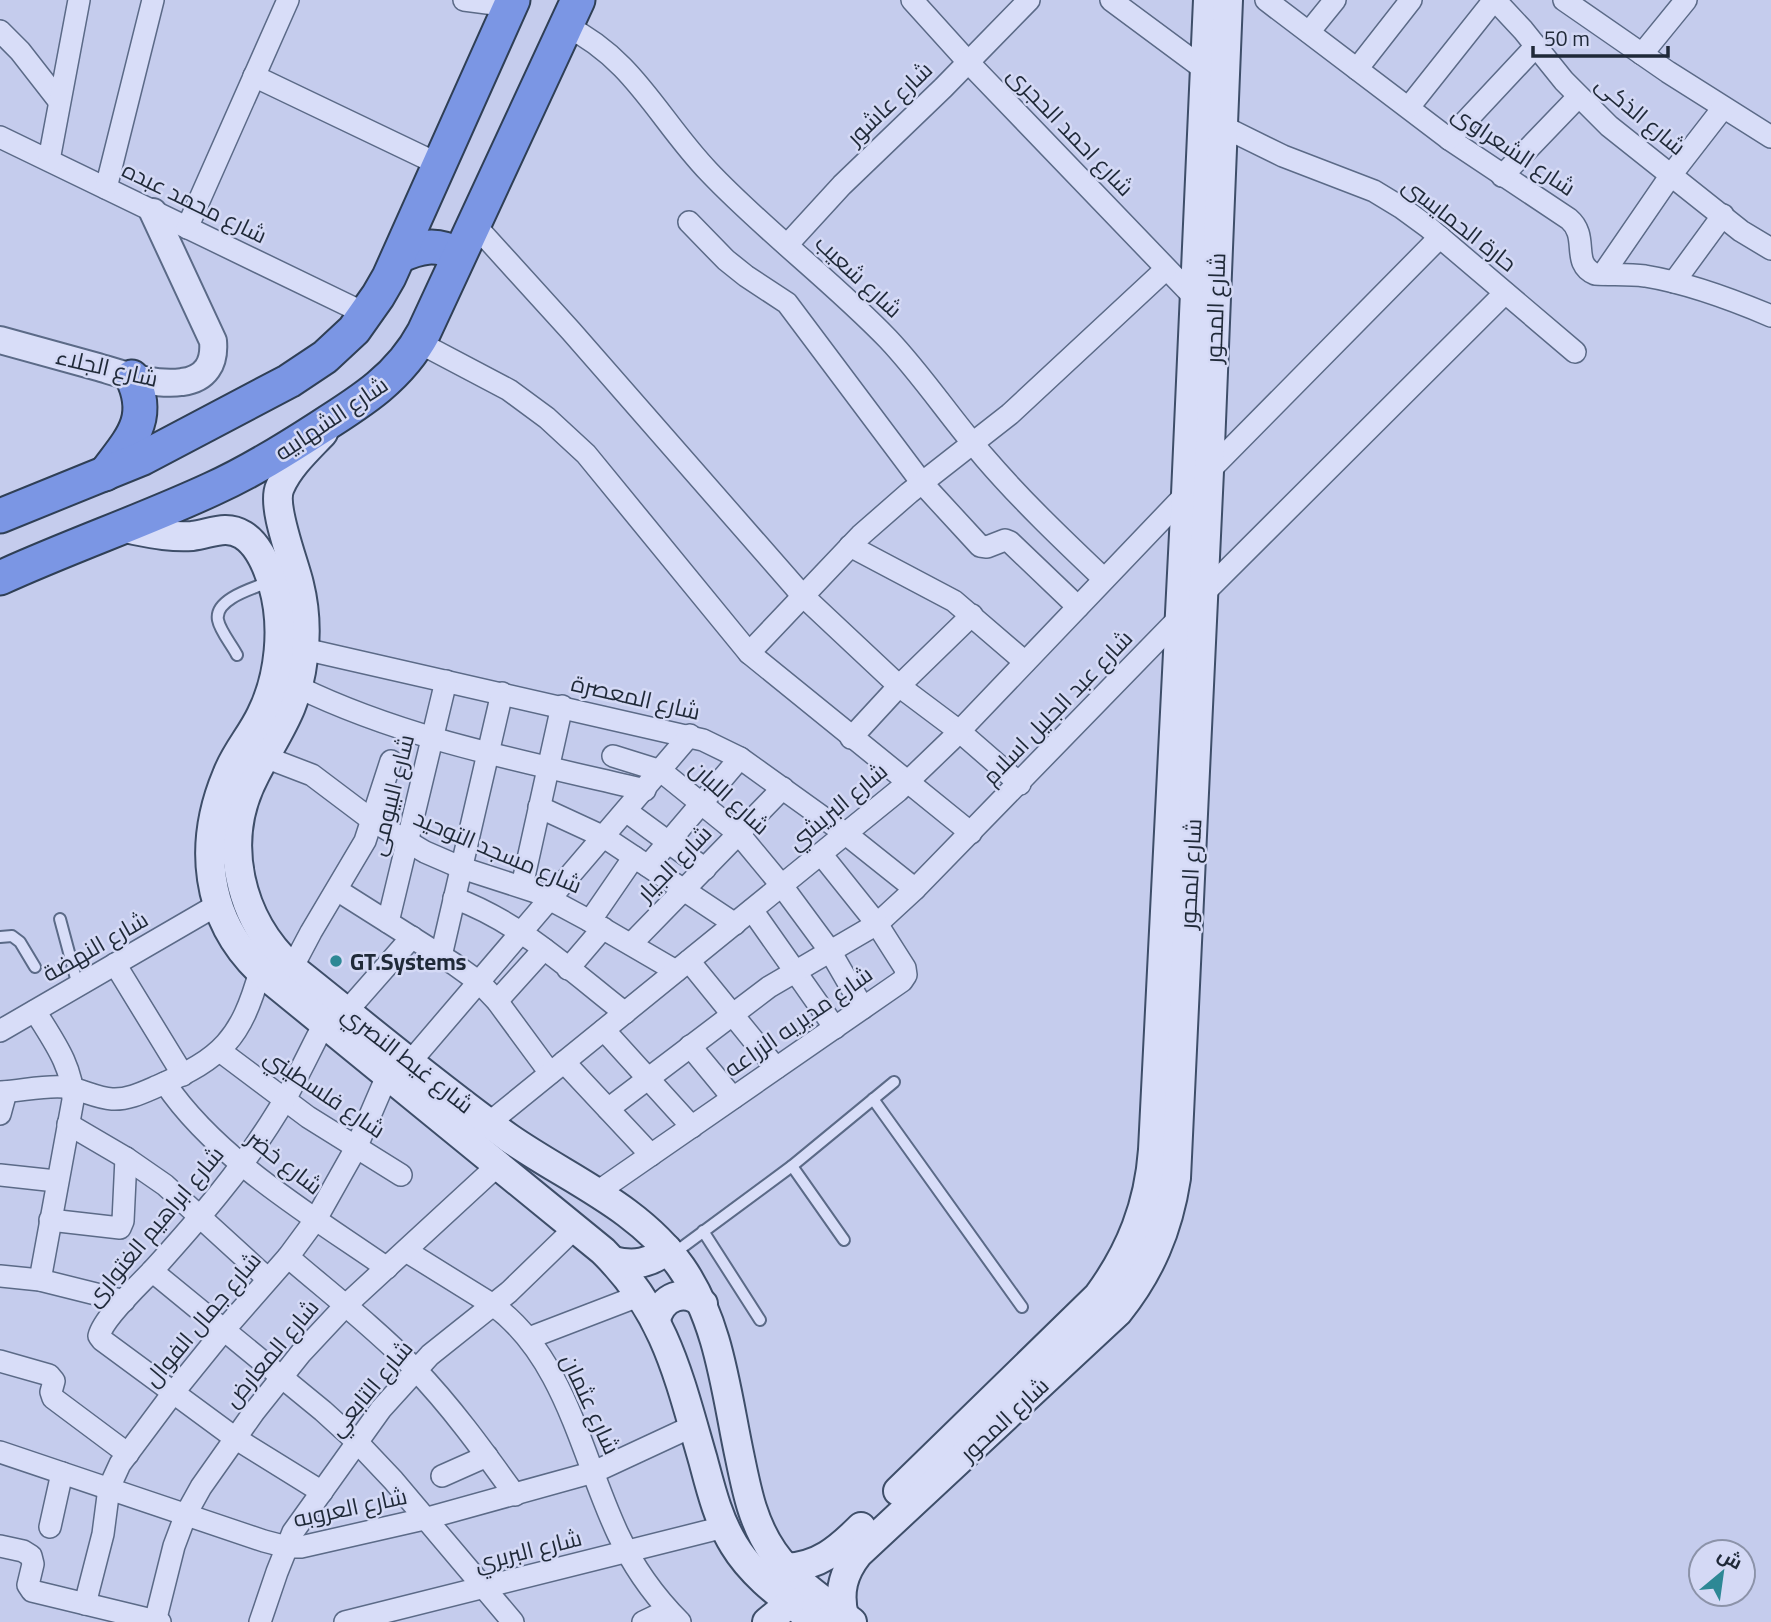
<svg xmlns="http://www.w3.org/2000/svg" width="1771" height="1622" viewBox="0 0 1771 1622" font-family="Georgia,Cairo,serif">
	<rect width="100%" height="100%" fill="#c5cced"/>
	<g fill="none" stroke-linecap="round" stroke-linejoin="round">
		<g stroke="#5b6a87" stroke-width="14">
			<g id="service">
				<path d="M237,655C232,645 220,631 218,620C214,599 254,588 269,582"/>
				<polyline points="60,919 78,986"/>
				<polyline points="0,937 12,936 20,942 35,967"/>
				<polyline points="873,1099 1022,1307"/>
				<polyline points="792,1166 844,1240"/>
				<polyline points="703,1231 760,1320"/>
				<polyline points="673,1254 792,1166 894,1082"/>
			</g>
		</g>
		<g stroke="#5b6a87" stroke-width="24">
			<g id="minor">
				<polyline points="464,0 510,6"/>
				<polyline points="912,0 969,63 1194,297"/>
				<polyline points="1111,0 1204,69"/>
				<path d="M1266,0L1449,139L1569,219C1590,237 1570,263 1595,274C1612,275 1628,274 1645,276C1688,283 1731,299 1771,316"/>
				<polyline points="1495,0 1523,30 1564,81 1609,126 1741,231 1771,249"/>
				<polyline points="1564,0 1668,72 1771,137"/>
				<path d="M566,26C634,59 659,120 709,172C765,231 831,280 888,339C923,376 951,419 985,458C1022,501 1063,540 1104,579"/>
				<polyline points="0,31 20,51 59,101"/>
				<polyline points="1309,32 1335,0"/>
				<polyline points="1642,54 1686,0"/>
				<polyline points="1357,69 1411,0"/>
				<polyline points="254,76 438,164"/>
				<polyline points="1409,107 1494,0"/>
				<polyline points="1222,126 1283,156 1374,191 1402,208 1428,227 1575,352"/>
				<polyline points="0,137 366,314"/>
				<polyline points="1449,139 1536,46"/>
				<polyline points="49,160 79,0"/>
				<polyline points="1502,176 1578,97"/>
				<polyline points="106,188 153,0"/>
				<polyline points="689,222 726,260 746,276 787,303 922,483 980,546 987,547 1005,540 1010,542 1078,607"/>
				<polyline points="473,223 571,331 802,595 899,686 959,731 1020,784"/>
				<polyline points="187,228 288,0"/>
				<polyline points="787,245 842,185 943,88 1029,0"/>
				<polyline points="1603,274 1671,175 1723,108"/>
				<polyline points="1674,282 1723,215"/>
				<polyline points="418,342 509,390 547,418 586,454 749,653 971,833"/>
				<polyline points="1209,471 1440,237"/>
				<polyline points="850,546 954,601 1025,662"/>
				<polyline points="304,649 703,740 740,758 846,834 915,889"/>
				<polyline points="749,653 861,535 909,493 1010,414 1166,269"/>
				<path d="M298,687C407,740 527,762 645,790"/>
				<polyline points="851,738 899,686 972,615"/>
				<polyline points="613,756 661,771 739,834 782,886 830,951 863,1008"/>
				<polyline points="265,757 312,775 373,821 425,852 462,868 536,892 590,921 676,971"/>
				<polyline points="539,807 604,837 735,924"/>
				<polyline points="626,811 705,869"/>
				<polyline points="648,866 740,758"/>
				<polyline points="522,886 562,706"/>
				<polyline points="337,890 454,964 479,982 497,1001 550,1073"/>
				<path d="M454,898C520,922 571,971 625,1013"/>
				<polyline points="752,910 835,1028"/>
				<polyline points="590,921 634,857"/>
				<polyline points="388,922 446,681"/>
				<polyline points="631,944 783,788"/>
				<polyline points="441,956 502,693"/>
				<polyline points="689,961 776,1068"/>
				<polyline points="115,964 183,1075"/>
				<polyline points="292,968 311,932 365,841 391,761"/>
				<polyline points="568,969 603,928"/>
				<polyline points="497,1001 544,949"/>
				<path d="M35,1011C52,1039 73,1066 73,1100L40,1280"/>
				<polyline points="347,1011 412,937"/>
				<polyline points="604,1030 692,1127"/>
				<polyline points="0,1031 217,905"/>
				<polyline points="690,1046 733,1098"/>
				<polyline points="220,1051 308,1117 401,1175"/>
				<polyline points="411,1061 690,735"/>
				<polyline points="564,1062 651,1155"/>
				<path d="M165,1083C216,1159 312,1216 387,1268"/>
				<path d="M0,1092C22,1091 43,1085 65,1087C81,1089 96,1098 112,1099C128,1100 144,1092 158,1086C222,1058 241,1039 260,971"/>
				<polyline points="608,1109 769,987 877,924 915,889 1180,617 1505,293"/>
				<polyline points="0,1114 6,1092"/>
				<polyline points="489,1123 898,791 951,740 1186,494"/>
				<polyline points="68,1124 126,1158 165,1185 268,1279"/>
				<polyline points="0,1175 56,1181"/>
				<polyline points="596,1193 902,981 906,975 905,968 877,924 821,854"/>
				<polyline points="50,1220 120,1228 123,1221 126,1158"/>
				<path d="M406,1251L493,1305C565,1357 582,1458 618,1534C633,1566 655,1597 680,1622"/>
				<path d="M288,1257C330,1293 375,1328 414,1368C451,1406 484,1452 515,1495"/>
				<polyline points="152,1271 323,1411 357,1442 393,1480 513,1622"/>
				<polyline points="0,1276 40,1280 124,1301"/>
				<polyline points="529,1338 641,1295"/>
				<polyline points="0,1361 49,1375 54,1381 51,1392 53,1398 128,1454"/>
				<polyline points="0,1452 264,1541 287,1547 301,1547 424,1519 594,1472 693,1426"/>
				<polyline points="442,1476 487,1456"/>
				<path d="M322,1492L235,1438L102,1340L99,1336C103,1318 139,1285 153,1270C197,1221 241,1171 276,1114C294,1086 308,1054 324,1024"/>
				<polyline points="50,1527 62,1473"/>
				<polyline points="0,1546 23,1551 31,1556 33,1564 28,1585 32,1591 160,1622"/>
				<polyline points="85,1604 103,1534 109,1488 120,1464 173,1393 224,1330 288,1257 316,1219 356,1148 387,1076"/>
				<polyline points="155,1622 174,1546 186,1514 201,1487 254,1412 301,1353 345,1306 497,1166"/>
				<polyline points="260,1622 277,1572 293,1532 381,1409 430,1355 509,1292 575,1228"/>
				<polyline points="345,1622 724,1527"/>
				<polyline points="643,1622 668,1610"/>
			</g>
		</g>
		<g stroke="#5b6a87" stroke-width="30">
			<path id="tertiary" d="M0,340C33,349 66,358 98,367C125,375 155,386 182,382C206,379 215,363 213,341L153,212"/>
		</g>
		<g stroke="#3e4e69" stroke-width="32">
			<g id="secondary">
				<path d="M323,433C308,449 289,466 280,487C271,506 294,562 299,584C305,608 306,634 303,658C297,710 277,732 255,775C220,841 239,919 292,968C364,1025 435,1085 509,1138C568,1179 639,1207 681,1267C720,1323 726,1393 740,1458C747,1492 753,1523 773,1552C793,1581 824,1601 852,1622"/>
				<path d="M118,527C142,531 168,538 192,536C210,534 226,524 243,535C259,545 268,568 273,585C285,626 280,677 261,715C251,736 235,753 227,775C198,844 205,918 260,971L603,1251C666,1313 679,1378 703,1460C711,1490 718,1519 734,1545C754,1578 786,1599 815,1622"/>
				<path d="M613,1261C633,1266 651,1264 667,1249"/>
				<path d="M656,1320C661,1297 685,1287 703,1304"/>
				<path d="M898,1491L1098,1296C1131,1251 1149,1205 1153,1150L1186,494L1208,0"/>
				<path d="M786,1568C819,1566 838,1550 861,1527"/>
				<path d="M844,1616C838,1592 843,1573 858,1554L1118,1312C1150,1272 1168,1230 1176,1178L1209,471L1228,0"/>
				<polyline points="767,1622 790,1603"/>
			</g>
		</g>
		<g stroke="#2f3f55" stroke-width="37">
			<g id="trunk">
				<path d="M399,256C419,247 437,242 457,255"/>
				<path d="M105,474C129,441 153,420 132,377"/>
				<polyline points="0,516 143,458 289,381 325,357 354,330 378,296 389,277 513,0"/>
				<path d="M0,578C70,546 143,521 212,489C250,472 285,450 319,428C362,401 400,377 424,332L578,0"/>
			</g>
		</g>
		<use href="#service" stroke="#d8ddf8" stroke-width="10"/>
		<use href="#minor" stroke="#d8ddf8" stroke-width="21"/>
		<use href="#tertiary" stroke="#d8ddf8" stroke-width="26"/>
		<use href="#secondary" stroke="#d8ddf8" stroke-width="28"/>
		<use href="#trunk" stroke="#7b96e4" stroke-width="33"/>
	</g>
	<circle fill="#2d8895" stroke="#d4d9f5" stroke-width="2.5" cx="336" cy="961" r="7"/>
	<g text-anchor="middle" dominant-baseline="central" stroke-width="5" stroke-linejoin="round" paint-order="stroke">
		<g font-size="23" fill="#1f2938" stroke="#d4d9f5">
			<text transform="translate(889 103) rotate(-44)">شارع عاشور</text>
			<text transform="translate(1641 115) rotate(40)">شارع الذكى</text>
			<text transform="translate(1071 131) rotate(46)">شارع احمد الحجرى</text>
			<text transform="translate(1514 150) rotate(34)">شارع الشعراوى</text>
			<text transform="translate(195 202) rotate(26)">شارع محمد عبده</text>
			<text transform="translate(1460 224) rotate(38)">حارة الحمايسى</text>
			<text transform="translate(859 276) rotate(43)">شارع شعيب</text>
			<text transform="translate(1215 308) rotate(-88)">شارع المحور</text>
			<text transform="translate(107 367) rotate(13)">شارع الجلاء</text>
			<text transform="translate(331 418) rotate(-34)">شارع الشهابيه</text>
			<text transform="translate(636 697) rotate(13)">شارع المعصرة</text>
			<text transform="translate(1057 707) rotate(-46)">شارع عبد الجليل اسلام</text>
			<text transform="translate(391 795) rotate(-76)">شارع البيومى</text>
			<text transform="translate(730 797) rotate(42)">شارع اللبان</text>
			<text transform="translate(837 806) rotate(-40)">شارع البريشي</text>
			<text transform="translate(498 851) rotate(23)">شارع مسجد التوحيد</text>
			<text transform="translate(674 863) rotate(-46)">شارع الجيار</text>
			<text transform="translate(1190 874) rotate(-87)">شارع المحور</text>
			<text transform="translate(95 946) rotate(-30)">شارع النهضة</text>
			<text transform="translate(798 1021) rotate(-35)">شارع مديريه الزراعه</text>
			<text transform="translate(408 1059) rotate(38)">شارع غيط النصري</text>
			<text transform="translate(325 1093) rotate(34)">شارع فلسطيني</text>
			<text transform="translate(285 1162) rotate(38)">شارع خضر</text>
			<text transform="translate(154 1226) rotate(-50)">شارع ابراهيم الغتوارى</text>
			<text transform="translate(202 1319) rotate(-50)">شارع جمال الفوال</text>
			<text transform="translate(271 1353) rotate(-50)">شارع المعارض</text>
			<text transform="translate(370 1388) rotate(-50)">شارع التابعي</text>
			<text transform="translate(591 1404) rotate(65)">شارع عثمان</text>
			<text transform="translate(1004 1419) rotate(-43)">شارع المحور</text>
			<text transform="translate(350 1507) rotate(-12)">شارع العروبه</text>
			<text transform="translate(528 1550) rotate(-14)">شارع البربري</text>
		</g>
		<g font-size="23" font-weight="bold" fill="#1f2938" stroke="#d4d9f5" text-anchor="start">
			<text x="350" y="961">GT.Systems</text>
		</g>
	</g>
	<g transform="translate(1722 1573) rotate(29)"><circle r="33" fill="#d4d9f5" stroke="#8c93a9" stroke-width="2"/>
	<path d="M0-5L12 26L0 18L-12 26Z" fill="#2d8895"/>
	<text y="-10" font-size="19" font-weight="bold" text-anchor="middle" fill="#1f2938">ش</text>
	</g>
	<path d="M1533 46v10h135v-10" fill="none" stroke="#1f2938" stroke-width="3.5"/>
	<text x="1544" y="46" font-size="21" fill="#1f2938" stroke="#d4d9f5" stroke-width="5" paint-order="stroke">50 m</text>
</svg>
